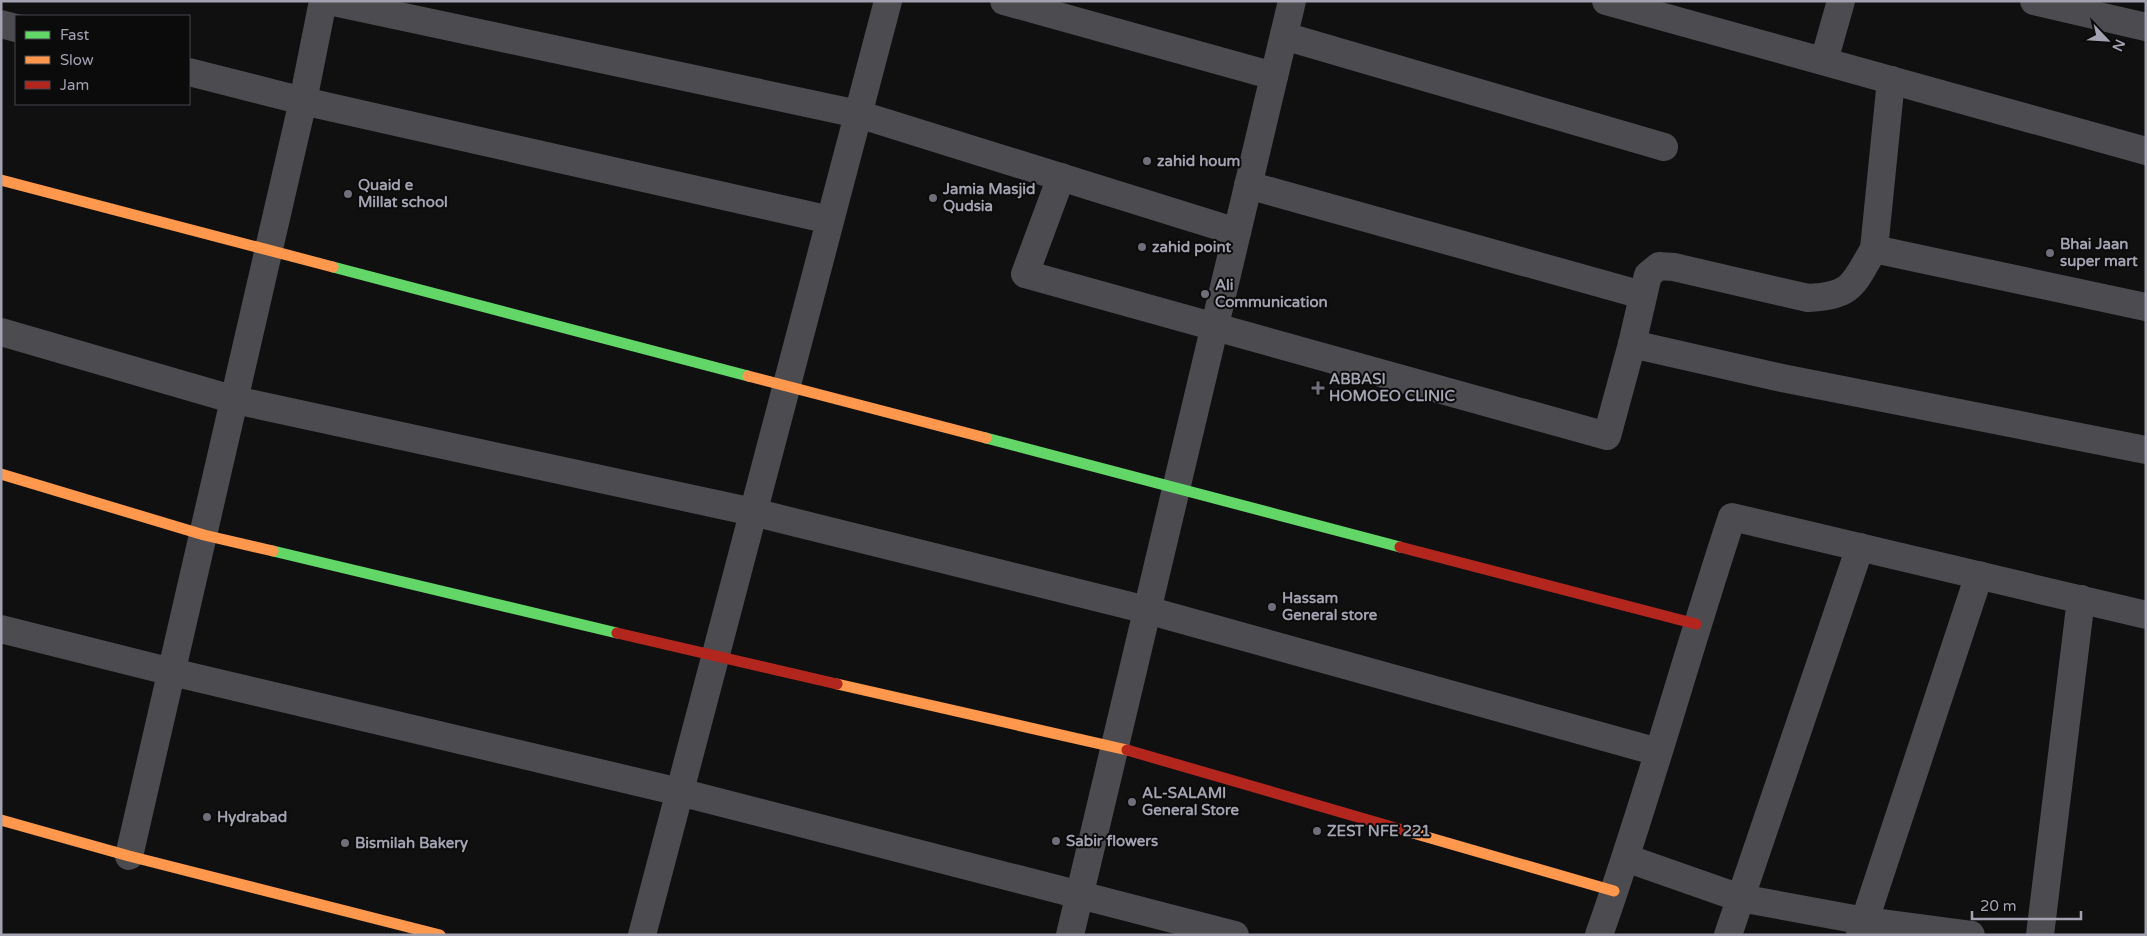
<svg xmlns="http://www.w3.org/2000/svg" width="2147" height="936" viewBox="0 0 2147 936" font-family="'Varela Round',sans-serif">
	<rect width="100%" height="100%" fill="#101011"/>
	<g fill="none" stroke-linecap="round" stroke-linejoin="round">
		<g stroke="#4b4b50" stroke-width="28">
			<polyline points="329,1 858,114 1237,232"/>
			<polyline points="1004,1 1274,76"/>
			<polyline points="1606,1 2146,151"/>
			<polyline points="2034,1 2146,27"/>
			<polyline points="1,24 16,28"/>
			<polyline points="1284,36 1664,147"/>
			<polyline points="1824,61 1841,1"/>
			<polyline points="189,72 303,101 830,220"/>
			<polyline points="1891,80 1874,249 2146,307"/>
			<polyline points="1061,177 1025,274 1607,436 1632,344"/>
			<polyline points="1248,185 1642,295"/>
			<path d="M1874,249C1853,284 1853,296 1808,298L1674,267L1659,266L1648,275L1632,344L1782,378L2146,450"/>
			<polyline points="1,332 235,400 753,512 1147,610 1658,752"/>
			<polyline points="1,629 172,672 680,792 1235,935"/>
			<polyline points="129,856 303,101 323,1"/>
			<polyline points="1626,858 1740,898 1865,921 1971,935"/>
			<polyline points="642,935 888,1"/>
			<polyline points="1070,935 1292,1"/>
			<path d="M1599,935C1648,797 1686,656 1732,517L2146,615"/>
			<polyline points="1728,935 1860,547"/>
			<polyline points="1860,935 1979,575"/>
			<polyline points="2040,935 2081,599"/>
		</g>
		<g stroke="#63d668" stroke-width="11">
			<polyline points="333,267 748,376"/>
			<polyline points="986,438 1400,547"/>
			<polyline points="273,551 617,633"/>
		</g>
		<g stroke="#ff974d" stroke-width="11">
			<polyline points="1,180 333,267"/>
			<polyline points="748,376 986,438"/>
			<polyline points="1,474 204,535 273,551"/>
			<polyline points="837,684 1127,750"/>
			<polyline points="1,820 129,856 440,935"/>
			<polyline points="1406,831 1614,891"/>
		</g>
		<g stroke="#b3261e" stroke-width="11">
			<polyline points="1400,547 1696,624"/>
			<polyline points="617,633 837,684"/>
			<polyline points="1127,750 1406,831"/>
		</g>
	</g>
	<g fill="#6f6f79" stroke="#0b0b0c" stroke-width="2">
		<circle cx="1147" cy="161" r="5"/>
		<circle cx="348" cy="194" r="5"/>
		<circle cx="933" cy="198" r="5"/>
		<circle cx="1142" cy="247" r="5"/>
		<circle cx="2050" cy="253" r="5"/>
		<circle cx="1205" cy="294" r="5"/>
		<path d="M1315.5 380.5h5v5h5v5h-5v5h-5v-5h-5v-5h5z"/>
		<circle cx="1272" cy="607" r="5"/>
		<circle cx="1132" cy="802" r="5"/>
		<circle cx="207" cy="817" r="5"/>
		<circle cx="1317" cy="831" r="5"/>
		<circle cx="1056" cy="841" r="5"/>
		<circle cx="345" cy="843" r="5"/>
	</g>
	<g text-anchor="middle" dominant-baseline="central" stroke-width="4" stroke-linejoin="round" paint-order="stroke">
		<g font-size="15" font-weight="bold" fill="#a2a2b1" stroke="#0b0b0c" text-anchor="start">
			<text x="1157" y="161">zahid houm</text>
			<text x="358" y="185">Quaid e<tspan x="358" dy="17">Millat school</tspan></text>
			<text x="943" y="189">Jamia Masjid<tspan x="943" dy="17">Qudsia</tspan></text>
			<text x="2060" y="244">Bhai Jaan<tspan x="2060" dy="17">super mart</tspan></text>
			<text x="1152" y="247">zahid point</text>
			<text x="1215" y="285">Ali<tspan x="1215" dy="17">Communication</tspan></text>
			<text x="1329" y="379">ABBASI<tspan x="1329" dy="17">HOMOEO CLINIC</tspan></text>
			<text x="1282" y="598">Hassam<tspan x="1282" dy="17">General store</tspan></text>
			<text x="1142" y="793">AL-SALAMI<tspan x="1142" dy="17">General Store</tspan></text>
			<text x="217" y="817">Hydrabad</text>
			<text x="1327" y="831">ZEST NFE 221</text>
			<text x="1066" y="841">Sabir flowers</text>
			<text x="355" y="843">Bismilah Bakery</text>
		</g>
	</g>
	<rect width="2147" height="936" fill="none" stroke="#a2a2b1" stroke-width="5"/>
	<rect x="15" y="15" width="175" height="90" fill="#0b0b0c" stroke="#47474e"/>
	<rect x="25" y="31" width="25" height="8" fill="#63d668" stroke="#47474e"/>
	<text x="60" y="40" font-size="15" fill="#a2a2b1">Fast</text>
	<rect x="25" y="56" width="25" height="8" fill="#ff974d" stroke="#47474e"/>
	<text x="60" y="65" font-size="15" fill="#a2a2b1">Slow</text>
	<rect x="25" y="81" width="25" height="8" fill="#b3261e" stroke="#47474e"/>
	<text x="60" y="90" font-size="15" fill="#a2a2b1">Jam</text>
	<g transform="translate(2107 40) rotate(115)" stroke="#0b0b0c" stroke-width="4" paint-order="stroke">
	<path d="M0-4L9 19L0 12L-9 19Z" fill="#a2a2b1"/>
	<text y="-8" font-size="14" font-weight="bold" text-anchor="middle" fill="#a2a2b1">N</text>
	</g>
	<path d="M1972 911v8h109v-8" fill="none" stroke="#a2a2b1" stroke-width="2.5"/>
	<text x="1980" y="911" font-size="15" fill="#a2a2b1" stroke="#0b0b0c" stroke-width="4" paint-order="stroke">20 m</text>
</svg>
